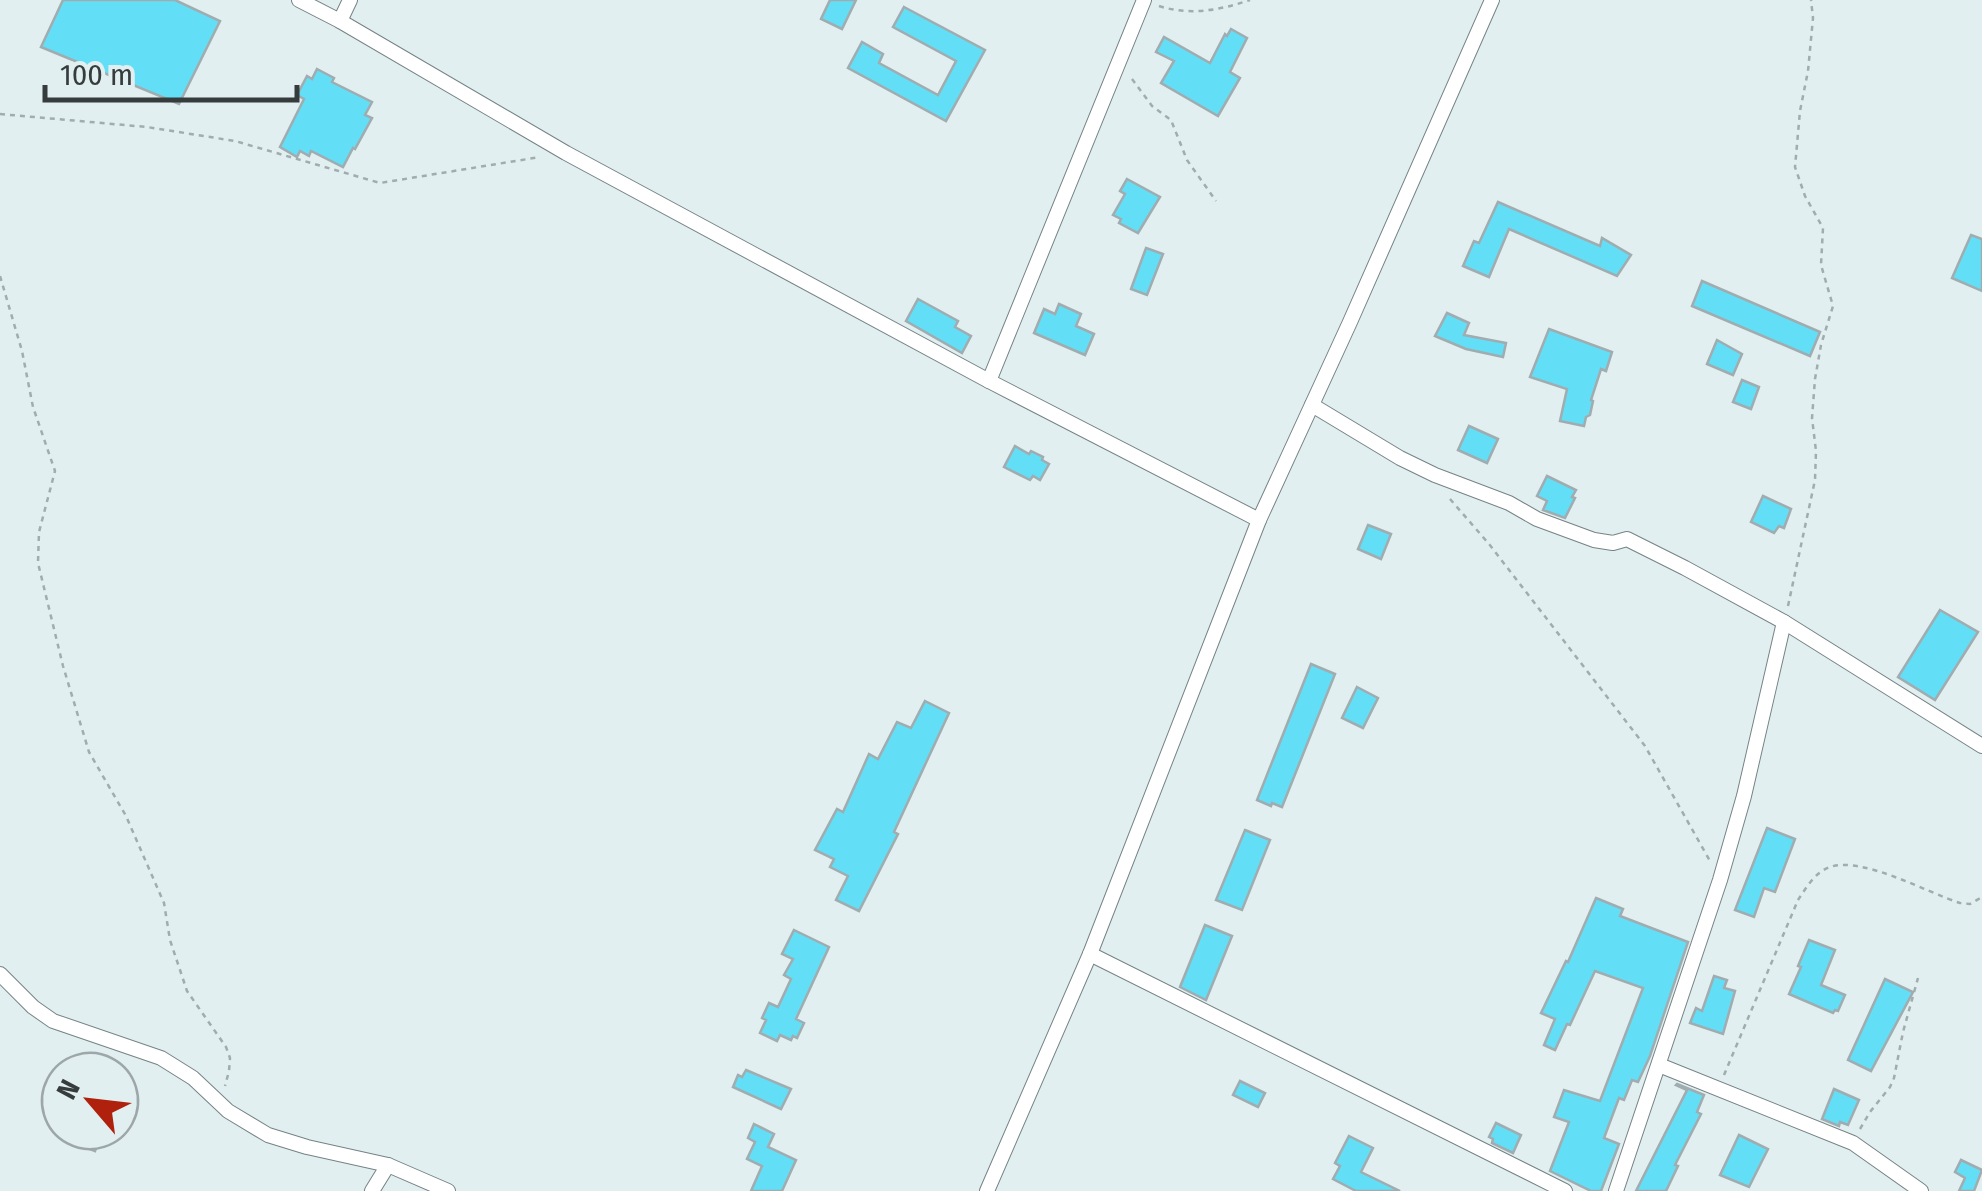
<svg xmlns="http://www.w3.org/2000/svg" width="1982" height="1191" viewBox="0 0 1982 1191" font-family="'Fira Sans Condensed',sans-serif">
	<rect width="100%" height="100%" fill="#e1eff1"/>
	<g fill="#62dff6" stroke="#a0acaf" stroke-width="2.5">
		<polygon points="63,0 175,0 220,21 179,104 41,47"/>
		<polygon points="830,0 856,0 842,29 821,19"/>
		<polygon points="904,7 985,50 946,121 848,68 862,42 883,54 879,63 938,95 956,61 893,27"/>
		<polygon points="1231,29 1247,38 1230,72 1240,78 1218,116 1161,83 1174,61 1156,52 1164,37 1210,63 1225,34 1227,36"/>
		<polygon points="317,69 334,78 332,82 372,102 365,115 372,118 355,149 353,148 343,167 311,151 309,156 300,151 297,157 280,147 304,99 297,95 307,76 312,79"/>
		<polygon points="1127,179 1160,197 1138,233 1119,223 1121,219 1113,215 1125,194 1120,191"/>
		<polygon points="1498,202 1600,246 1602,238 1631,255 1617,276 1509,229 1489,277 1463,266 1474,241 1479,243"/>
		<polygon points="1971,235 1982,239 1982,291 1952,278"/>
		<polygon points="1146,248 1163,254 1147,295 1131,289"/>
		<polygon points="1702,281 1820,332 1810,356 1692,306"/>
		<polygon points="918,299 958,321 955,327 971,336 962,353 906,321"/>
		<polygon points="1059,304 1081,314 1076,326 1094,334 1085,355 1034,333 1044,309 1055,314"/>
		<polygon points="1447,313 1469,323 1464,335 1506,343 1503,357 1466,349 1435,336"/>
		<polygon points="1549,329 1612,352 1606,371 1601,369 1591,400 1593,401 1590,415 1586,417 1584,426 1560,421 1567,389 1530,377"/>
		<polygon points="1717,340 1742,354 1733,375 1707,364"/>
		<polygon points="1742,380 1759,387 1751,409 1733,402"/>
		<polygon points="1469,426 1498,439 1487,463 1458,450"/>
		<polygon points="1015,446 1029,454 1031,451 1043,457 1042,460 1049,464 1040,480 1033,476 1030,480 1004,467"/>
		<polygon points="1547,476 1576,490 1572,497 1575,498 1565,518 1543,510 1547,501 1537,496"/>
		<polygon points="1763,496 1791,509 1784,528 1779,526 1774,533 1751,522"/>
		<polygon points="1368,525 1391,534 1381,559 1358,549"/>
		<polygon points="1940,610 1978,632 1935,700 1898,677"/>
		<polygon points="1311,664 1335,674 1282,807 1272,803 1271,806 1257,800"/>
		<polygon points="1357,687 1378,698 1363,728 1342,718"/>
		<polygon points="925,701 949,713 894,832 898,834 859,911 836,900 848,876 830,867 834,859 815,850 837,809 843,812 869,754 878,759 897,722 911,728"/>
		<polygon points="1767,828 1795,839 1775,892 1764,888 1754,917 1735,910"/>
		<polygon points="1245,830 1270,840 1242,910 1216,900"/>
		<polygon points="1596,898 1623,909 1620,916 1688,942 1650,1056 1638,1082 1632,1080 1624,1100 1619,1098 1604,1138 1619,1144 1601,1191 1591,1191 1550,1171 1569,1122 1554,1117 1564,1090 1600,1101 1643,988 1595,971 1570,1025 1567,1024 1555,1050 1544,1045 1555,1019 1541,1013 1566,961 1568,962"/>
		<polygon points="1205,925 1232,936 1206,1000 1180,987"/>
		<polygon points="794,930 829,947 796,1019 804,1023 797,1038 793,1036 791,1040 780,1035 777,1041 760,1033 766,1020 762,1018 769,1003 778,1007 791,979 784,975 793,959 782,954"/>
		<polygon points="1809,940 1835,950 1821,985 1845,995 1838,1011 1835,1010 1833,1013 1789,994 1801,967 1798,966"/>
		<polygon points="1714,976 1727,980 1724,988 1735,991 1723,1034 1690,1023 1696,1008 1702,1011"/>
		<polygon points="1885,979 1913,992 1871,1071 1848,1060"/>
		<polygon points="746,1070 791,1089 781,1109 733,1087 738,1075 742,1077"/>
		<polygon points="1240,1081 1265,1093 1258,1107 1233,1095"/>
		<polygon points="1677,1084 1704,1095 1697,1112 1701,1114 1675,1165 1678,1166 1666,1191 1636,1191 1687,1090 1676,1085"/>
		<polygon points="1834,1089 1859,1100 1848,1125 1840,1122 1839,1126 1822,1119"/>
		<polygon points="1496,1123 1521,1135 1513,1153 1492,1143 1493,1139 1489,1137"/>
		<polygon points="754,1124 774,1134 768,1147 796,1160 782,1191 751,1191 762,1166 747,1159 755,1142 748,1138"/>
		<polygon points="74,1131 102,1131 95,1151 70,1141"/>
		<polygon points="1739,1135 1768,1149 1749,1187 1720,1175"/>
		<polygon points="1349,1136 1373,1148 1361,1172 1400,1191 1356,1191 1333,1179 1340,1166 1335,1163"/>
		<polygon points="1961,1160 1982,1170 1974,1191 1959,1191 1965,1178 1955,1172"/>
	</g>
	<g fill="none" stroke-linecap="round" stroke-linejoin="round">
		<g stroke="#768385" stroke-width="16">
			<g id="street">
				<polyline points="299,0 340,21"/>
				<polyline points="350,0 340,21 566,153 989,381 1144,0"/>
				<polyline points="989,381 1259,520"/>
				<polyline points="1312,405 1400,458 1435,475 1509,503 1537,519 1594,540 1613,543 1627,539 1685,568 1784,622 1982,746"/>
				<polyline points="1090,954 1565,1191"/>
				<polyline points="0,974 33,1007 53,1021 161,1058 193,1078 228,1111 268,1135 307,1147 388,1165 448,1191"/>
				<polyline points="1659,1065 1853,1143 1921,1191"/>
				<polyline points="372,1191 388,1165"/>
				<polyline points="987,1191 1090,954 1259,520 1350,322 1492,0"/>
				<polyline points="1616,1191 1720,880 1744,796 1784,622"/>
			</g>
		</g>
		<g stroke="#a1acad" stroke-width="2.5" stroke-dasharray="5 5" stroke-linecap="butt">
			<path d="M1159,6C1190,16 1220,10 1250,0"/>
			<polyline points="1132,79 1152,106 1171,120 1187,160 1216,201"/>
			<polyline points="0,114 147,127 235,141 380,183 540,157"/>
			<polyline points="0,276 22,351 33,407 55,471 39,532 38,563 63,666 89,752 126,816 164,903 170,940 187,991 226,1047 230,1058 229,1071 225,1086"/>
			<polyline points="1450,499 1489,544 1645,746 1710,861"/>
			<polyline points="1788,606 1815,480 1816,451 1812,418 1815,379 1821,345 1833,306 1821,265 1823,228 1805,196 1795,167 1800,111 1808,71 1813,18 1811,0"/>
			<path d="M1724,1075L1798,900C1806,888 1815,872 1830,867C1863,856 1928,893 1960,903L1970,904L1982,897"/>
			<polyline points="1860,1129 1870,1112 1890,1087 1894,1078 1903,1032 1918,978"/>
		</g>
		<use href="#street" stroke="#fff" stroke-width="14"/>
	</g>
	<g transform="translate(90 1101) rotate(298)"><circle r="48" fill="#e1eff1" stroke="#9da7a9" stroke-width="2.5"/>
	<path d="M0-8L18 38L0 25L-18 38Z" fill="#af210c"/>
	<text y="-15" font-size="28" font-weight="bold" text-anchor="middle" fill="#363b3c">N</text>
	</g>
	<path d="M45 85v15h252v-15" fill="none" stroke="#363b3c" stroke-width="5"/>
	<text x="60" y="85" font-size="30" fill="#363b3c" stroke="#e1eff1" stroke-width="8" paint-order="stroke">100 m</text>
</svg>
